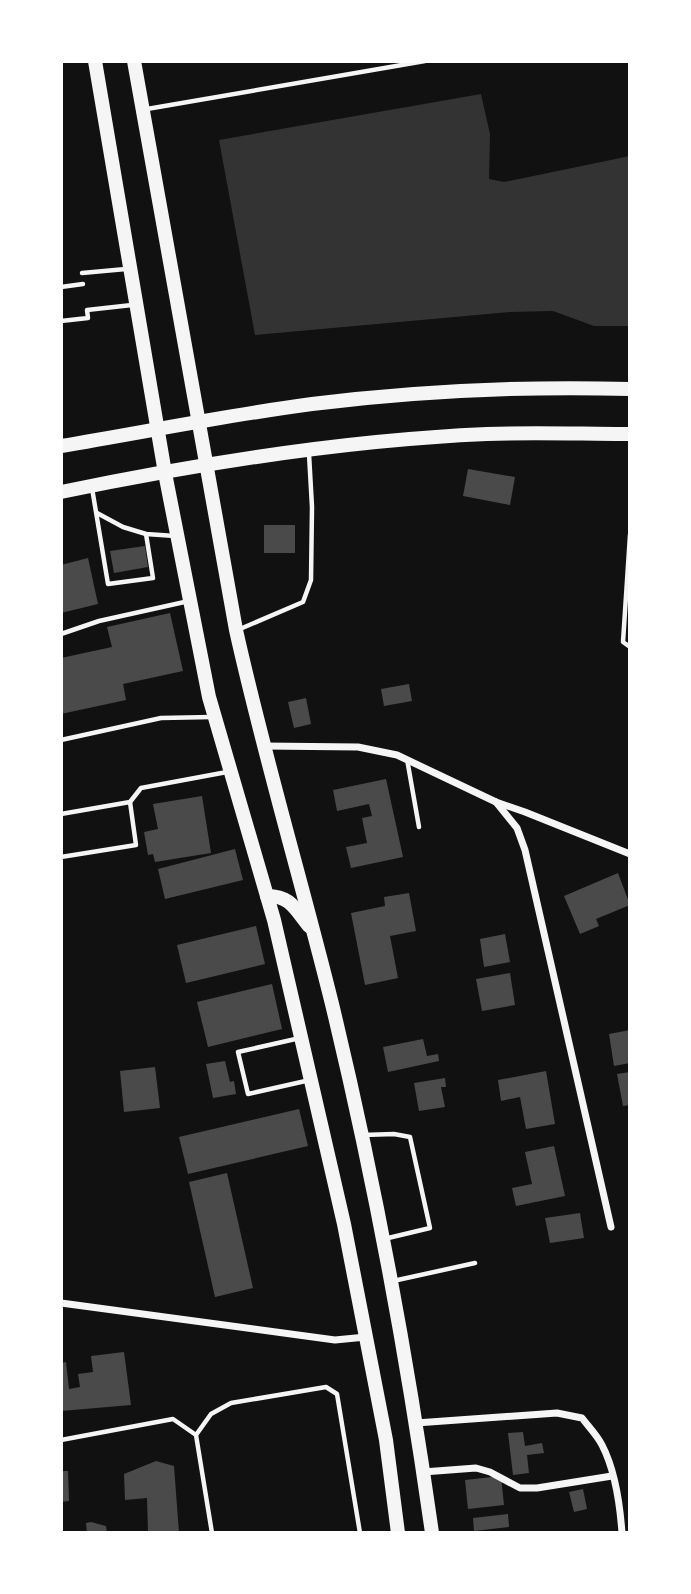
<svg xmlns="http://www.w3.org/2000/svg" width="691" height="1594" viewBox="0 0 691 1594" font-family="'IBM Plex Serif',serif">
	<rect width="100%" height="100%" fill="#111"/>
	<polygon fill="#333" points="481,94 490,134 489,179 504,182 630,156 630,326 594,326 553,311 510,312 255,335 219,140"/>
	<g fill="#4a4a4a">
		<polygon points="468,469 515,477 510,505 463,496"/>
		<rect x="264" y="525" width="31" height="28"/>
		<polygon points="145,546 148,567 114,573 110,551"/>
		<polygon points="88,558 98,604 61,613 61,565"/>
		<polygon points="170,613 183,671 123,684 126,700 61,714 61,658 112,647 107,627"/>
		<polygon points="409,684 412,701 384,706 381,689"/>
		<polygon points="306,698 311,724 294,728 288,702"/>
		<polygon points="386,779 403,857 351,868 346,847 367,843 362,818 372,816 369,804 337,811 333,790"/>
		<polygon points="202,796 211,853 155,862 153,854 148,855 144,832 158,829 153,804"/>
		<polygon points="235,849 243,880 165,899 158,869"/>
		<polygon points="618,873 630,905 596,919 599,926 580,934 564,896"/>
		<polygon points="409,893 416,931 390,936 398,978 365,985 351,913 385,906 384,897"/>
		<polygon points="256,926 265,964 186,983 177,945"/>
		<polygon points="505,934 510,962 484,967 480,939"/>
		<polygon points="510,973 515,1005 482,1011 476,979"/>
		<polygon points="272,984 282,1029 208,1047 197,1002"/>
		<polygon points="630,1030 630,1063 614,1066 609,1034"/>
		<polygon points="423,1039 427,1056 438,1054 439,1061 388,1072 383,1047"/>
		<polygon points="225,1061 230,1082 234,1081 236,1094 213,1098 206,1064"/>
		<polygon points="155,1067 160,1108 124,1112 120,1071"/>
		<polygon points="546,1071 555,1124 526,1129 520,1097 501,1101 498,1080"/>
		<polygon points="630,1072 630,1105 623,1106 617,1074"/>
		<polygon points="445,1078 446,1087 441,1087 445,1107 419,1111 414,1083"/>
		<polygon points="299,1109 308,1146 188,1174 179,1137"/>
		<polygon points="554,1146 565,1196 516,1206 512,1188 532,1184 525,1152"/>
		<polygon points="227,1173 253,1288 215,1297 189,1182"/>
		<polygon points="580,1213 584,1238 550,1243 545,1218"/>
		<polygon points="124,1352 131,1405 61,1411 61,1363 66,1362 69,1389 80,1387 78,1374 93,1372 91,1356"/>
		<polygon points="523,1432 525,1446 542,1443 544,1453 527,1455 529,1473 513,1475 508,1433"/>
		<polygon points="156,1461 174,1466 179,1533 148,1533 147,1498 125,1500 124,1474"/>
		<polygon points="61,1471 68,1471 69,1501 61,1502"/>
		<polygon points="501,1476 504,1505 468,1509 465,1480"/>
		<polygon points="583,1489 587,1509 574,1512 569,1492"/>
		<polygon points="508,1514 509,1527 474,1531 473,1518"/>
		<polygon points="91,1522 106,1526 107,1533 87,1533 86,1523"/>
	</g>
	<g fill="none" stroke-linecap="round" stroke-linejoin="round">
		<g stroke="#f5f5f5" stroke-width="4.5">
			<polyline points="147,109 425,61"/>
			<polyline points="82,273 126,269"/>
			<polyline points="61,287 83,284"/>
			<polyline points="61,321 88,318 87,310 132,305"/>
			<polyline points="92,488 108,584 153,578 146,534"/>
			<polyline points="97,513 123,527 146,534 175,536"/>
			<polyline points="630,535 623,642 630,647"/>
			<polyline points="240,629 303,602 311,580 312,507 309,454"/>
			<polyline points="61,634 99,621 189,601"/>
			<polyline points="61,740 161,718 212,717"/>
			<polyline points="407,759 419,827"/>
			<polyline points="61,814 130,802 141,788 227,772"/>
			<polyline points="61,857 136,845 130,802"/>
			<polyline points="300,1038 238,1052 248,1094 310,1080"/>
			<polyline points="363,1135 394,1134 410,1137 430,1228 384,1239"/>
			<polyline points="393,1281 475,1263"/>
			<polyline points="61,1440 173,1419 196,1435"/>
			<polyline points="212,1533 196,1435 211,1414 231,1403 326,1387 337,1394 360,1533"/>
		</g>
		<g stroke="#f5f5f5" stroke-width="7">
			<polyline points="264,746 358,747 397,755 496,802 525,812 630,854"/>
			<polyline points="496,802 517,828 525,850 611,1227"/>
			<polyline points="61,1303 335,1340 366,1337"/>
			<path d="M416,1423L557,1413L582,1418C588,1426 597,1435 602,1445C615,1470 620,1505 622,1533"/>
			<polyline points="423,1472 476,1468 490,1472 520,1488 537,1488 612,1476"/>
		</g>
		<g stroke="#f5f5f5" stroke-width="14">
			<polyline points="95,61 165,473 209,697 274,920 344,1224 386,1440 398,1533"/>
			<path d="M134,61L236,630C264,756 301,879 332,1004C374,1178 407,1355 432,1533"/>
			<path d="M61,446C145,432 228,415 312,404C418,391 524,386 630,389"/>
			<path d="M61,492C201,463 344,440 487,434C534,432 582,434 630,434"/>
			<path d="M267,896C291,896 295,909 309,926"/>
		</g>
	</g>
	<rect width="691" height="1594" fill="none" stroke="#ffffff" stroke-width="126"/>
</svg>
